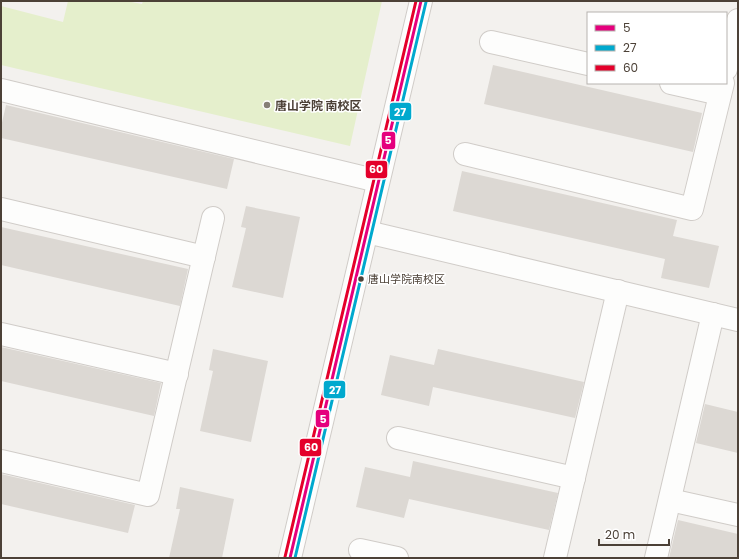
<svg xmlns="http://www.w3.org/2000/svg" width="739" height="559" viewBox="0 0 739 559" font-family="Poppins,'Noto Sans SC',sans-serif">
	<rect width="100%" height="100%" fill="#f3f1ee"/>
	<polygon fill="#e5efcc" points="68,1 126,1 142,4 143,1 382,1 350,146 1,65 1,6 63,22"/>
	<g fill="#dcd8d3">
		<polygon points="493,65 702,113 693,152 484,104"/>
		<polygon points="6,105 234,159 227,189 1,138 1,127"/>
		<polygon points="462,171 677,220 673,236 719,246 709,288 661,278 665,259 453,211"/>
		<polygon points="246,206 300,217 283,298 232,287 246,228 241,227"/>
		<polygon points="1,227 188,269 180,306 1,265"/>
		<polygon points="1,347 161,383 154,416 1,381"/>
		<polygon points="213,349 268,361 251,442 200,431 213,371 209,370"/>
		<polygon points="438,349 584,382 575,418 433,387 429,406 381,395 390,355 434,365"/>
		<polygon points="705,404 738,412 738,453 696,443"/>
		<polygon points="413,461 558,493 549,530 409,499 404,518 356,507 365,467 410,477"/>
		<polygon points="1,474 135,505 128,533 1,504"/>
		<polygon points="180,487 234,499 222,558 169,558 180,509 176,509"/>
		<polygon points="678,520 738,534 738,558 669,558"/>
	</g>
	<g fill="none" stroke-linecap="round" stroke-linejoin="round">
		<g stroke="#d0ccc8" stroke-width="24">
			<g id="minor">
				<polyline points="491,42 588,64"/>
				<polyline points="726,69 738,20"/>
				<polyline points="671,83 720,94"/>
				<polyline points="1,90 378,181"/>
				<polyline points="465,154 692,209 723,83"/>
				<polyline points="1,209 204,257"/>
				<polyline points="367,232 738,320"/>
				<polyline points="1,334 177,374"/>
				<polyline points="398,438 574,478"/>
				<polyline points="1,461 148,495 213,218"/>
				<polyline points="670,500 738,515"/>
				<polyline points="360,550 397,558"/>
				<polyline points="290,558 421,1"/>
				<polyline points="555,558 618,291"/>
				<polyline points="656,558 713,314"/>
			</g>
		</g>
		<use href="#minor" stroke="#fdfdfc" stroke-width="22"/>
		<g stroke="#fff" stroke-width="6">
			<polyline id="bus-1" points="290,558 421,1"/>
		</g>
		<g stroke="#fff" stroke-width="6">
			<polyline id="bus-2" points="295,558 426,2"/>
		</g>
		<g stroke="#fff" stroke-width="6">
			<polyline id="bus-3" points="285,557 416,1"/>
		</g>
		<use href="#bus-1" stroke="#e5007d" stroke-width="3"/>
		<use href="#bus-2" stroke="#00a9ce" stroke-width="3"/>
		<use href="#bus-3" stroke="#e4002b" stroke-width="3"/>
	</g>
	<circle fill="#867f77" stroke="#fff" stroke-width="1.5" cx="267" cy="105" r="4"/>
	<circle fill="#4c4137" stroke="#fff" stroke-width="1.5" cx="361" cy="279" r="3.5"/>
	<g text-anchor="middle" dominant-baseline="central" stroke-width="3" stroke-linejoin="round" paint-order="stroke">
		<g font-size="11" fill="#4c4137" stroke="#fff" text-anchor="start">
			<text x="368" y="279">唐山学院南校区</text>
		</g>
		<g font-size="12" font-weight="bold" fill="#4c4137" stroke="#fff" text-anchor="start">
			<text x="275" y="105">唐山学院 南校区</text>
		</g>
	</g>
	<g stroke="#fff" stroke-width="1.5">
		<rect x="389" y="102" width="23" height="19" rx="4" fill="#00a9ce"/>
		<rect x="381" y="131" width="15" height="19" rx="4" fill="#e5007d"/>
		<rect x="365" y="160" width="23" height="19" rx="4" fill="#e4002b"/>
		<rect x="323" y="380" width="23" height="19" rx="4" fill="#00a9ce"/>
		<rect x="315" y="409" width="15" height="19" rx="4" fill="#e5007d"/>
		<rect x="299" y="438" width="23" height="19" rx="4" fill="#e4002b"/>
	</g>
	<g font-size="11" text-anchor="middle" font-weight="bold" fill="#fff">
		<text x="400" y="116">27</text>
		<text x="388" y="144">5</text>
		<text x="376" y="173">60</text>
		<text x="335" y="394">27</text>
		<text x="323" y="423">5</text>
		<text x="311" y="451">60</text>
	</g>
	<rect width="739" height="559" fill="none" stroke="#4c4137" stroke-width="4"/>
	<rect x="587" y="12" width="140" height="72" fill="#ffffff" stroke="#b7b3af"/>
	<rect x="595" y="25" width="20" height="6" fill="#e5007d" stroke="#b7b3af"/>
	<text x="623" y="32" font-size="12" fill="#4c4137">5</text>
	<rect x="595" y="45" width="20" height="6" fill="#00a9ce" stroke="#b7b3af"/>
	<text x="623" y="52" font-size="12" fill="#4c4137">27</text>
	<rect x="595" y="65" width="20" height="6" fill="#e4002b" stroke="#b7b3af"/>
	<text x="623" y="72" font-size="12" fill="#4c4137">60</text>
	<path d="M599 539v6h70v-6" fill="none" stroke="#4c4137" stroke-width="2"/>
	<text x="605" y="539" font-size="12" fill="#4c4137" stroke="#ffffff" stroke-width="3" paint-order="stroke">20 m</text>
</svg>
